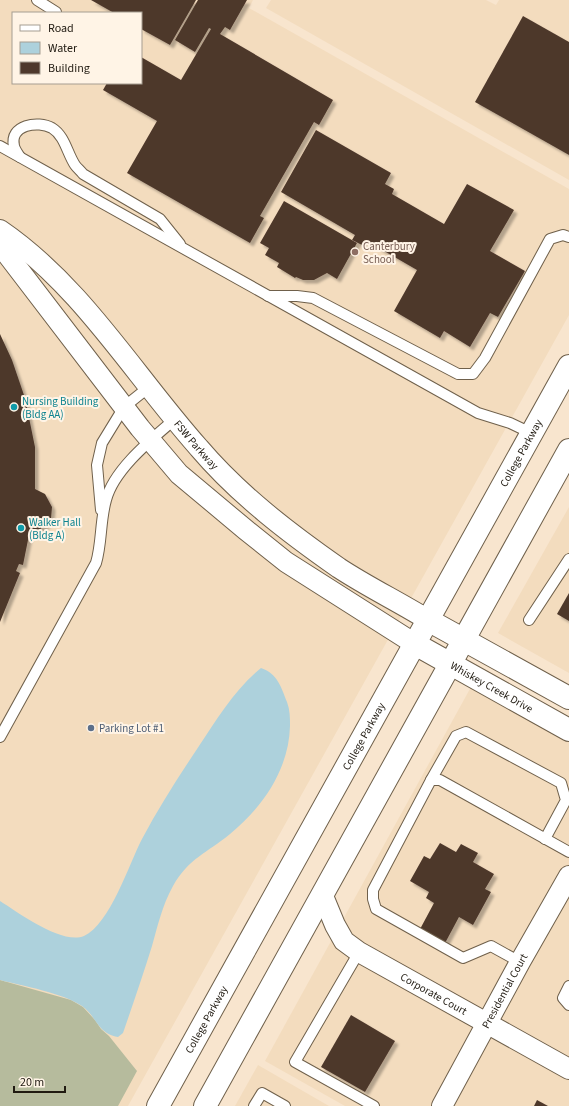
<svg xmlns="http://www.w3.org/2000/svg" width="569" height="1106" viewBox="0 0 569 1106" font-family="'Source Sans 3',sans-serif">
	<defs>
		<filter id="shadow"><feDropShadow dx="3.5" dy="3.5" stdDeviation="1" flood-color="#0004"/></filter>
	</defs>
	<rect width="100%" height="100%" fill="#f8e5ce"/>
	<g fill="#f3dcbe" fill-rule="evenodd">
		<path d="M0,0H253L249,8L569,189V315L128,1106H0ZM13,13H141V83H13Z"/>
		<polygon points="271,0 486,0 496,5 499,0 569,0 569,180 266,8"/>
		<polygon points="569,507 569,673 498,633"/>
		<polygon points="471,687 569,741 569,1106 345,1106 265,1061"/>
		<polygon points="258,1065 329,1106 235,1106"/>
	</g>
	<polygon fill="#b6bb9d" points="0,980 71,1000 83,1007 95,1020 101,1029 109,1036 137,1071 118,1106 0,1106"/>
	<path fill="#add1dc" d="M261,668C278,674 281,687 287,702C290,710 290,718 290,726C289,769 263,807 230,834C207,853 189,858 173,886C162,906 158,925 152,946C143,975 133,1004 123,1033L118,1037C98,1034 97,1017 82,1006C63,993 23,986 0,980V901C19,913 62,945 84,936C110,924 129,864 142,839C159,807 179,776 199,746C217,719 235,689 261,668Z"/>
	<g fill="#4e382c" filter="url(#shadow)">
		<polygon points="91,0 196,0 170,45 141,29 141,13 114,13"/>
		<polygon points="198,0 247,0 230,30 225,27 220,34 333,100 319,125 314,122 260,216 264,218 250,243 127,173 157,121 103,90 107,83 141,83 141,57 181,80 211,29 209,28 195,52 175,40"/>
		<polygon points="523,16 569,42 569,155 475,102"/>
		<polygon points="316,130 391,173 385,184 394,189 392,194 444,224 467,184 514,210 490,251 525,271 498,317 490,313 470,347 444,331 440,338 394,311 417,270 365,240 362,245 352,240 355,235 281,192"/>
		<polygon points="284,201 357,243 337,279 327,273 314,280 303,280 296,277 295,278 277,267 279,263 265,255 269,248 260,243"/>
		<polygon points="0,334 12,360 25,398 35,447 35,489 45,494 52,507 51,519 47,524 39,530 30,530 23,565 19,564 16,571 20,573 0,622"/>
		<polygon points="569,593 569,621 557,614"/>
		<polygon points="440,843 456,852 461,844 478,853 473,862 494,874 485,889 491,892 473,925 459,917 444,945 419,931 434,903 426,898 429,892 410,881 424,856 430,859"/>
		<polygon points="351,1015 395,1041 365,1092 321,1067"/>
		<polygon points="537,1100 548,1106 534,1106"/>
	</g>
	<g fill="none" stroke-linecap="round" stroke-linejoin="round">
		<g stroke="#6f604b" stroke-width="12">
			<g id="service">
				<polyline points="37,0 56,12"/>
				<polyline points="0,146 478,413 510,423 531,433"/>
				<path d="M20,157C18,154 15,150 14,146C9,125 38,120 52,128C65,136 67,153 75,165C77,168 81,171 83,174L160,219L180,244"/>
				<polyline points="268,296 297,296 313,298 458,374 473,374 485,358 550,239 563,235 569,237"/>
				<polyline points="101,510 97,465 102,443 124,407 149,387"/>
				<polyline points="529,620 569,559"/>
				<path d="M0,737L96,563C102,543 100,521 106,500C114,469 152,439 175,419"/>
				<polyline points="431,780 456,736 466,732 561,783 566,800 545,839"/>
				<polyline points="359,952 295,1062 374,1106"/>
				<polyline points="520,962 491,946 463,958 376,909 373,899 373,890 431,780 440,780 569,852"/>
				<polyline points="569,986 563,998 569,1005"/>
				<polyline points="254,1106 262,1093 285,1106"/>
			</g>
		</g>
		<g stroke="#6f604b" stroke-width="22">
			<g id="minor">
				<path id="s1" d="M0,230C82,286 134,375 199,448C239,495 289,533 339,568C368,587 399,602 428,620"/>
				<polyline points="0,245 140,428 179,474 246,530 286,562 415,644"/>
				<path id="s2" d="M323,896L335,925L344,941L359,952L569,1069"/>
				<path id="s3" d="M442,1106L520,962L569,876"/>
			</g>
		</g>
		<g stroke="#6f604b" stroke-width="24">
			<g id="tertiary">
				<polyline points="428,620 569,698"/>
				<path id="s4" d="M415,644L569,730"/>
			</g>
		</g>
		<g stroke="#6f604b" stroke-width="24">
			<g id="primary">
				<path id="s5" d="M158,1106L569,366"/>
				<path d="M205,1106C328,888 447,668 569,450"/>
			</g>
		</g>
		<use href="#service" stroke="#fff" stroke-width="10"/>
		<use href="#minor" stroke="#fff" stroke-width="20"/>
		<use href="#tertiary" stroke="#fff" stroke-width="22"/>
		<use href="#primary" stroke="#fff" stroke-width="22"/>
	</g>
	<circle fill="#8d6e63" stroke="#fff4e6" stroke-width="1.5" cx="355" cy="252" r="4"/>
	<g fill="#0f9aa8" stroke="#fff4e6" stroke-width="1.5">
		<circle cx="14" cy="407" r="4"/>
		<circle cx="21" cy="528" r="4"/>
	</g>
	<circle fill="#5c6f8a" stroke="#fff4e6" stroke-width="1.5" cx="91" cy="728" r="4"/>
	<g text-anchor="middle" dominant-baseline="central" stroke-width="4" stroke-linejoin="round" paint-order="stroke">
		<g font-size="11" fill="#785e54" stroke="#fff4e6" text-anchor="start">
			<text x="363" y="246">Canterbury<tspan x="363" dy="13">School</tspan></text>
		</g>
		<g font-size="11" fill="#0d838f" stroke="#fff4e6" text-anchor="start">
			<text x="22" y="401">Nursing Building<tspan x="22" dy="13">(Bldg AA)</tspan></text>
			<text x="29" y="522">Walker Hall<tspan x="29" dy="13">(Bldg A)</tspan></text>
		</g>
		<g font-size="11" fill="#201a11" stroke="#fff4e6">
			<text stroke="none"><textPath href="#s1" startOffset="292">FSW Parkway</textPath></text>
			<text stroke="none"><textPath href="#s5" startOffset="747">College Parkway</textPath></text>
			<text stroke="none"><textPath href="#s4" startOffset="88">Whiskey Creek Drive</textPath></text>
			<text stroke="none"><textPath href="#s5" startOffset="423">College Parkway</textPath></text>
			<text stroke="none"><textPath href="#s3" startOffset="131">Presidential Court</textPath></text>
			<text stroke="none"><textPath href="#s2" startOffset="154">Corporate Court</textPath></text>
			<text stroke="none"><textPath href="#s5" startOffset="99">College Parkway</textPath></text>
		</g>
		<g font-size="11" fill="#4e5e75" stroke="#fff4e6" text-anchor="start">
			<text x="99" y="728">Parking Lot #1</text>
		</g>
	</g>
	<rect x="12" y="12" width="130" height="72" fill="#fff4e6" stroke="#a69d91"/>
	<rect x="20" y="25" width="20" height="6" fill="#ffffff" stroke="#a69d91"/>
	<text x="48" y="32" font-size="12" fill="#201a11">Road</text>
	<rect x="20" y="42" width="20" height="12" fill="#add1dc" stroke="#a69d91"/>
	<text x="48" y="52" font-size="12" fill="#201a11">Water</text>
	<rect x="20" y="62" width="20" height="12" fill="#4e382c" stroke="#a69d91"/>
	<text x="48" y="72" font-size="12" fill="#201a11">Building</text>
	<path d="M14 1086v6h51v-6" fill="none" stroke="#201a11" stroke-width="2"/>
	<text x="20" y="1086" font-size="12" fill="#201a11" stroke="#fff4e6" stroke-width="3" paint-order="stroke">20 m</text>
</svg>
